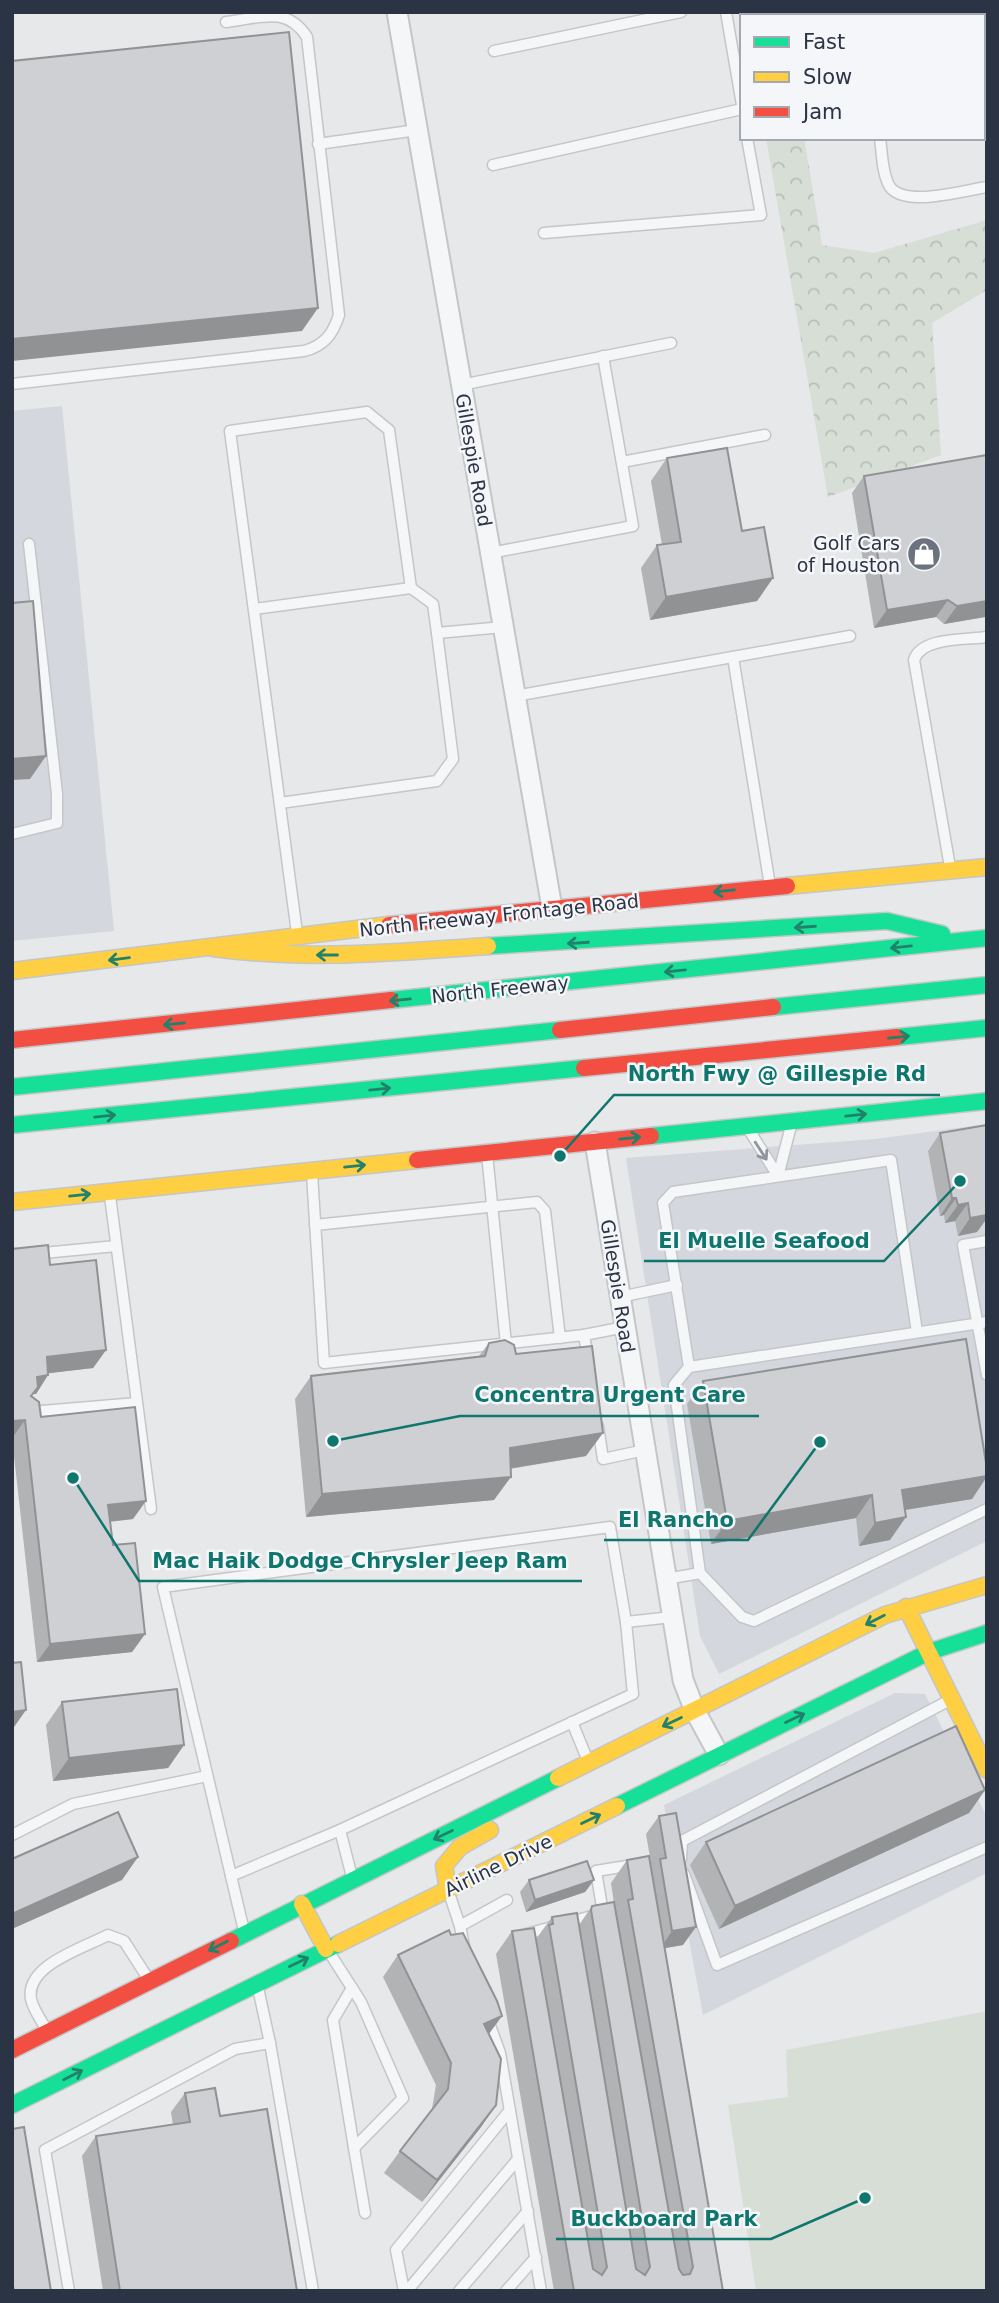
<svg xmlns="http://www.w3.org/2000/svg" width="999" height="2303" viewBox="0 0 999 2303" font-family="'DejaVu Sans',sans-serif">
	<defs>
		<pattern id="forest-crowns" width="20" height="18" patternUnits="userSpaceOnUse" patternTransform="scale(1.75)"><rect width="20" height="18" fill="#d6ded6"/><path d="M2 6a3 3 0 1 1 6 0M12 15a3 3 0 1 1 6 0" fill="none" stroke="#b8bfb9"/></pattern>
	</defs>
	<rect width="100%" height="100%" fill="#e6e8ea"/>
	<g fill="#d4d7dd">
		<polygon points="62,406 114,931 12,941 12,411"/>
		<polygon points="987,1124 987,1541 719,1674 700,1636 626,1158 875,1139"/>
		<polygon points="895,1693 925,1694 987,1817 987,1873 703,2015 664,1805"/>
	</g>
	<polygon fill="url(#forest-crowns)" points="766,138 804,138 822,245 874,253 987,220 987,290 932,323 941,455 828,497"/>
	<polygon fill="#d6ded6" points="987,2011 987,2291 756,2291 728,2105 788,2097 786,2050"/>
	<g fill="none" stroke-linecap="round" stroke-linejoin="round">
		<g stroke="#c4c6c8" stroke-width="13">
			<g id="lane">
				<polyline points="726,12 742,105"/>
				<polyline points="859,12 859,16"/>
				<polyline points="494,51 681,12"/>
				<path d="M880,138C882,152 882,175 890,187C906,208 965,190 987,187"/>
				<polyline points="318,144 417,130"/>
				<polyline points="493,165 742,109"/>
				<polyline points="544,233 761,215 747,138"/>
				<path d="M12,384L304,351C324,346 333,334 339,315L307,37C286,5 260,18 226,22"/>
				<polyline points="461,385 671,343"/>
				<polyline points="622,462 765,435"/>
				<polyline points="490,553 633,526 603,356"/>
				<polyline points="254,609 411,588"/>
				<polyline points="733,657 770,886"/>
				<polyline points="515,696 850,636"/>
				<polyline points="280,803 437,781 453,759 437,633"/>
				<polyline points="12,834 57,823 57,794 29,544"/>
				<path d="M950,867L914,660C921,637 965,640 987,637"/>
				<polyline points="297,933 230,431 367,412 389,430 411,588 433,604 437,633 503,627"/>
				<polyline points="749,1130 778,1176"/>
				<polyline points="487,1154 506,1344"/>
				<polyline points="312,1174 324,1363 584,1335"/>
				<polyline points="778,1176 791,1126"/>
				<polyline points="110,1196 151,1509"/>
				<polyline points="315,1225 537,1202 545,1211 560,1338"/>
				<polyline points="987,1241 963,1245 987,1375"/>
				<polyline points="12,1256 116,1246"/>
				<polyline points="620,1297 677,1285"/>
				<polyline points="917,1332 891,1160 673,1192 663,1203 689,1367 674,1385 700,1573 742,1617 754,1621 987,1509"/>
				<polyline points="588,1359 584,1335 625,1327"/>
				<polyline points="689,1367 987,1322"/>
				<polyline points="30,1412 137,1403"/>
				<polyline points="598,1426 603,1459 645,1450"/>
				<polyline points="666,1579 700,1573"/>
				<polyline points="572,1722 588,1761"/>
				<polyline points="12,1835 73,1804 207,1776"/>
				<polyline points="681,1859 682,1841 950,1700"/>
				<polyline points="684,1874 717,1965 987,1847"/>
				<polyline points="231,1876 340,1830"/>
				<polyline points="352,1877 340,1830 633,1694 626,1622"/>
				<polyline points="449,1893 460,1926 507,1900"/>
				<polyline points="460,1926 464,1946"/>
				<polyline points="244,1931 163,1587 610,1527 626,1622 672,1617"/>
				<polyline points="523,1935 603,1913 596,1871 633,1865"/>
				<polyline points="329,1952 361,2002 403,2098 354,2148 365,2213"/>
				<polyline points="258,1988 270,2043 313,2291"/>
				<polyline points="352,1988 333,2020 354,2148"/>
				<polyline points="488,2020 500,2053 541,2291"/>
				<path d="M46,2029C41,2020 33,2009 31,1999C25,1965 84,1948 108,1935L124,1941L149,1980"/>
				<polyline points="69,2291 45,2150 235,2049 270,2043"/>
				<polyline points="404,2291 396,2250 510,2110"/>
				<polyline points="407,2291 518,2159"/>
				<polyline points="459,2291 528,2211"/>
				<polyline points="506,2291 536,2257"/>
			</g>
		</g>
		<g stroke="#c4c6c8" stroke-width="23">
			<g id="street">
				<polyline points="397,12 552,908"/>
				<polyline points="595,1142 683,1680 695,1711 719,1755"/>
			</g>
		</g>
		<g stroke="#c4c6c8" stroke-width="19">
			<g id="fast">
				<polyline points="488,946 887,921 942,934"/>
				<polyline points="391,1000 987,938"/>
				<polyline points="773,1007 987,985"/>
				<polyline points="897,1037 987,1028"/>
				<polyline points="12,1087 560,1030"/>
				<polyline points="12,1125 584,1068"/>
				<polyline points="651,1136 987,1101"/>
				<polyline points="617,1806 929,1652 987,1633"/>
				<polyline points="231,1941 558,1778"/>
				<polyline points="12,2105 338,1944"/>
			</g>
		</g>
		<g stroke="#c4c6c8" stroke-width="19">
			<g id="slow">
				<polyline points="787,886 987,867"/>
				<path d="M213,948C307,961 395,952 488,946"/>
				<polyline points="12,971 389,925"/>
				<polyline points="12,1202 417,1160"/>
				<polyline points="906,1607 987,1770"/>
				<polyline points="558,1778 885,1615 987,1585"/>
				<polyline points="448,1889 444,1866 460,1847 490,1830"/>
				<polyline points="302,1904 326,1949"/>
				<polyline points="338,1944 617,1806"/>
			</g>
		</g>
		<g stroke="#c4c6c8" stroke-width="19">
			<g id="jam">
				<polyline points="389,925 787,886"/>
				<polyline points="560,1030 773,1007"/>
				<polyline points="12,1040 391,1000"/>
				<polyline points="584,1068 897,1037"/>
				<polyline points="417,1160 651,1136"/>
				<polyline points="12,2050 231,1941"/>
			</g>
		</g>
		<use href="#lane" stroke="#f5f6f7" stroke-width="10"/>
		<use href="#street" stroke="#f5f6f7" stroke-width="19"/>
		<use href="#fast" stroke="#16e098" stroke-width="16"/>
		<use href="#slow" stroke="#ffcf43" stroke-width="16"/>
		<use href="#jam" stroke="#f24e42" stroke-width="16"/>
	</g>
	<g fill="#b1b3b5">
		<polygon points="889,12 987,12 987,46 983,47 983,16 890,16"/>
		<polygon points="987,455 987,614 985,617 944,624 936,617 874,628 852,493 864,476"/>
		<polygon points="667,458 742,531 773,578 757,601 650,620 641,568 657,545 662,545 651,481"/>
		<polygon points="987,1125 987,1218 977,1232 958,1236 955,1221 945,1223 944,1215 940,1216 928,1151 940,1133"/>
		<polygon points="50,1265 106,1350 93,1368 48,1373 48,1375 36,1394 33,1394 32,1396 41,1417 133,1519 110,1522 113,1545 145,1634 132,1652 37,1662 12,1438"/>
		<polygon points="489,1343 516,1354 586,1456 510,1469 494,1500 306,1517 295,1399 311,1376 479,1356"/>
		<polygon points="703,1381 987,1469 987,1477 972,1499 905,1510 890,1540 859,1546 856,1518 711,1544 687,1404"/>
		<polygon points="62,1702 184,1745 168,1768 53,1781 46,1725"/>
		<polygon points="985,1790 969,1813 719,1929 690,1865 706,1842"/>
		<polygon points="659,1816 683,1945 665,1948 723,2291 554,2291 496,1954 512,1931 536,1939 552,1917 579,1925 592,1906 616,1917 611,1883 627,1860 651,1871 652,1869 646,1834"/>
		<polygon points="529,1880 594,1880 585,1892 526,1912 520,1892"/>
		<polygon points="451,1935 489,2034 496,2105 481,2127 422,2202 384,2173 400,2151 432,2109 436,2085 383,1977 398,1955"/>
		<polygon points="185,2093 220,2116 297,2291 103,2291 82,2156 96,2136 173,2125 171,2112"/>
	</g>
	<g fill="#909294">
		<polygon points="987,26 987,46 983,47 983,27"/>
		<polygon points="318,308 302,331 12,361 12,339"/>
		<polygon points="773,578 757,601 650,620 666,597"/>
		<polygon points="948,600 936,617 874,628 887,610"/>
		<polygon points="987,601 987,614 985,617 944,624 957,606"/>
		<polygon points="46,756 30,779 12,780 12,759"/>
		<polygon points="952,1198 956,1198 944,1215 940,1216"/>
		<polygon points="968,1203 955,1221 945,1223 958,1205"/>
		<polygon points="987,1215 987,1218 977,1232 958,1236 970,1218"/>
		<polygon points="106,1350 93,1368 34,1375 47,1357"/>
		<polygon points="48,1375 36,1394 33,1394 37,1377"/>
		<polygon points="25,1420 12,1438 12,1421"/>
		<polygon points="603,1433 586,1456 494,1471 510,1448"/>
		<polygon points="987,1476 972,1499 886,1513 902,1490"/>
		<polygon points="511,1477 494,1500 306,1517 322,1494"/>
		<polygon points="872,1495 856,1518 711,1544 727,1521"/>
		<polygon points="146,1501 133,1519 95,1523 108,1505"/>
		<polygon points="906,1517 890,1540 859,1546 875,1523"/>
		<polygon points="145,1634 132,1652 37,1662 50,1644"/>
		<polygon points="26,1710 12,1730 12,1712"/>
		<polygon points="184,1745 168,1768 53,1781 69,1758"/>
		<polygon points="985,1790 969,1813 719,1929 735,1906"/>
		<polygon points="138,1857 122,1880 12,1929 12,1914"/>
		<polygon points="594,1880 585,1892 526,1912 535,1900"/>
		<polygon points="696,1927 683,1945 660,1949 672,1931"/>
		<polygon points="502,2016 486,2038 484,2024"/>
		<polygon points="496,2105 481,2127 422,2202 437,2180"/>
	</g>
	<g fill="#ced0d3" stroke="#909294" stroke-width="2">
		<polygon points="909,12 987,12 987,26 983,27 983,16 909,16"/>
		<polygon points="289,32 318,308 12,339 12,61"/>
		<polygon points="727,448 742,531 764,527 773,578 666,597 657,545 681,542 667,458"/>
		<polygon points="987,455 987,601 957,606 948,600 887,610 864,476"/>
		<polygon points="33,601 46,756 12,759 12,603"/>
		<polygon points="987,1125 987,1215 970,1218 968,1203 958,1205 956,1198 952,1198 940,1133"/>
		<polygon points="48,1245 50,1265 96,1260 106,1350 47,1357 48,1375 37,1377 38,1387 31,1396 39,1402 41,1417 135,1407 146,1501 108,1505 113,1545 135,1543 145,1634 50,1644 25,1420 12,1421 12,1249"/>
		<polygon points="966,1339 987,1469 987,1476 902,1490 906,1517 875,1523 872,1495 727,1521 703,1381"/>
		<polygon points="505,1340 514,1345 516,1354 592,1346 603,1433 510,1448 511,1477 322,1494 311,1376 485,1356 489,1343"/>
		<polygon points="21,1662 26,1710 12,1712 12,1663"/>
		<polygon points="177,1689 184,1745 69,1758 62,1702"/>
		<polygon points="956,1726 985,1790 735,1906 706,1842"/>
		<polygon points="118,1812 138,1857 12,1914 12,1859"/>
		<polygon points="676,1813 696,1927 672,1931 660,1859 666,1858 659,1816"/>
		<polygon points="649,1856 723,2291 574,2291 512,1931 534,1928 593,2269 602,2275 607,2267 549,1925 553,1924 552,1917 577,1913 636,2269 645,2275 650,2267 591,1910 592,1906 614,1902 679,2269 683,2275 690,2274 693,2267 628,1900 633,1899 627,1860"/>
		<polygon points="587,1861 594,1880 535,1900 529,1880"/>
		<polygon points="449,1930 451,1935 463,1933 497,2001 502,2016 484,2024 501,2059 496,2105 437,2180 400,2151 448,2089 451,2063 398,1955"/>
		<polygon points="215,2088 220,2116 267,2109 297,2291 120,2291 96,2136 190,2122 185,2093"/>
		<polygon points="24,2127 51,2291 14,2291 12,2281 12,2129"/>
	</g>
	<defs><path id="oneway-shaft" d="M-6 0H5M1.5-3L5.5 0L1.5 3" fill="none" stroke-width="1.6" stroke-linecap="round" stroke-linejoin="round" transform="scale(1.75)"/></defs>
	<g stroke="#22816a">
		<use href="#oneway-shaft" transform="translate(724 891) rotate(174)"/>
		<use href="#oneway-shaft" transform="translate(805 927) rotate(176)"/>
		<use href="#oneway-shaft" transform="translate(578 943) rotate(176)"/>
		<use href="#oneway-shaft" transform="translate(901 947) rotate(174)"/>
		<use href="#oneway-shaft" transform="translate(327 955) rotate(180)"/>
		<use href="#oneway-shaft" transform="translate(119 959) rotate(173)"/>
		<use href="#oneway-shaft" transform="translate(675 971) rotate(174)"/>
		<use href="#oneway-shaft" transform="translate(400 1000) rotate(174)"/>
		<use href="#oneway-shaft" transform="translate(174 1024) rotate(174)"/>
		<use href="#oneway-shaft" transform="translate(899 1037) rotate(-6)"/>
		<use href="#oneway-shaft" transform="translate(380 1089) rotate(-6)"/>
		<use href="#oneway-shaft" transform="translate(856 1115) rotate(-6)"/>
		<use href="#oneway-shaft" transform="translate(105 1116) rotate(-6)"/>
		<use href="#oneway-shaft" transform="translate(630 1138) rotate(-6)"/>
		<use href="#oneway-shaft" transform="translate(355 1166) rotate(-6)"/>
		<use href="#oneway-shaft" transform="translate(80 1195) rotate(-6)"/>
		<use href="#oneway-shaft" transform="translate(875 1620) rotate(153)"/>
		<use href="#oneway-shaft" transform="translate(795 1718) rotate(-26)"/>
		<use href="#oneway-shaft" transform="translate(672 1722) rotate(154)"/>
		<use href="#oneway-shaft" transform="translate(591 1819) rotate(-26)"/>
		<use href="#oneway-shaft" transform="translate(443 1835) rotate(154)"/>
		<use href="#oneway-shaft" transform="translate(218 1946) rotate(153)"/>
		<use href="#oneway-shaft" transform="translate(299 1962) rotate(-26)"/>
		<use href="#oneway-shaft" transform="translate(73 2075) rotate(-27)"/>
	</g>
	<use stroke="#90959e" href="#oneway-shaft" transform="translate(761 1151) rotate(57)"/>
	<defs>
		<g id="shop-disc" transform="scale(1.75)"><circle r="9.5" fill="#6c737f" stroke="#f4f6f9"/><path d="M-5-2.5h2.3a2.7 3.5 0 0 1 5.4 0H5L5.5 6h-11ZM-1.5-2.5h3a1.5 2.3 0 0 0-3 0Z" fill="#fff"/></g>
	</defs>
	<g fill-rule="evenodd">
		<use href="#shop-disc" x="924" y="554"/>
	</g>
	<g text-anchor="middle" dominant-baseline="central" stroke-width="5" stroke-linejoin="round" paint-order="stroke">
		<g font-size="19" fill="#2b3445" stroke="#f4f6f9">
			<text transform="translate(474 460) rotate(80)">Gillespie Road</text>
			<text transform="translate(499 915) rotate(-6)">North Freeway Frontage Road</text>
			<text transform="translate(500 989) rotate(-6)">North Freeway</text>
			<text transform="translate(618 1286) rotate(81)">Gillespie Road</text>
			<text transform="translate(498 1865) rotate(-26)">Airline Drive</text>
		</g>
		<g font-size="19" fill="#2b3445" stroke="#f4f6f9" text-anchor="end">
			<text x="900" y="543">Golf Cars<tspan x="900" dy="22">of Houston</tspan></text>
		</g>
	</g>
	<path fill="none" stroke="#0f766e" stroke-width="2.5" d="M560 1156L614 1095H940M960 1181L884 1261H644M333 1441L460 1416H759M820 1442L748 1540H604M73 1478L139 1581H582M865 2198L771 2239H556"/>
	<g fill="#0f766e" stroke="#f4f6f9" stroke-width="2.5">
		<circle cx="560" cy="1156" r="7"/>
		<circle cx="960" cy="1181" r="7"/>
		<circle cx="333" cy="1441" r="7"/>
		<circle cx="820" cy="1442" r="7"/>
		<circle cx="73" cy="1478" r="7"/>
		<circle cx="865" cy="2198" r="7"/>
	</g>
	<g font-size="21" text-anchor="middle" font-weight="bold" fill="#0f766e" stroke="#f4f6f9" stroke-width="5" stroke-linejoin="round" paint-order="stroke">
		<text x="777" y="1081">North Fwy @ Gillespie Rd</text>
		<text x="764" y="1248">El Muelle Seafood</text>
		<text x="610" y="1402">Concentra Urgent Care</text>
		<text x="676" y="1527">El Rancho</text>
		<text x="360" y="1568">Mac Haik Dodge Chrysler Jeep Ram</text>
		<text x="664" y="2226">Buckboard Park</text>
	</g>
	<rect width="999" height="2303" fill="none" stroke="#2b3445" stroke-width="28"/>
	<rect x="740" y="14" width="245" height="126" fill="#f4f6f9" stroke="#a4a8b1" stroke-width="2"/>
	<rect x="754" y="37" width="35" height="10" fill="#16e098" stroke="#a4a8b1" stroke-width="2"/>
	<text x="803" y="49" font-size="21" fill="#2b3445">Fast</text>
	<rect x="754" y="72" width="35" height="10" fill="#ffcf43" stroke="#a4a8b1" stroke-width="2"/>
	<text x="803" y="84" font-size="21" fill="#2b3445">Slow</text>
	<rect x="754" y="107" width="35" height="10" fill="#f24e42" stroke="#a4a8b1" stroke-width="2"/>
	<text x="803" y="119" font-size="21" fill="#2b3445">Jam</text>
</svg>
